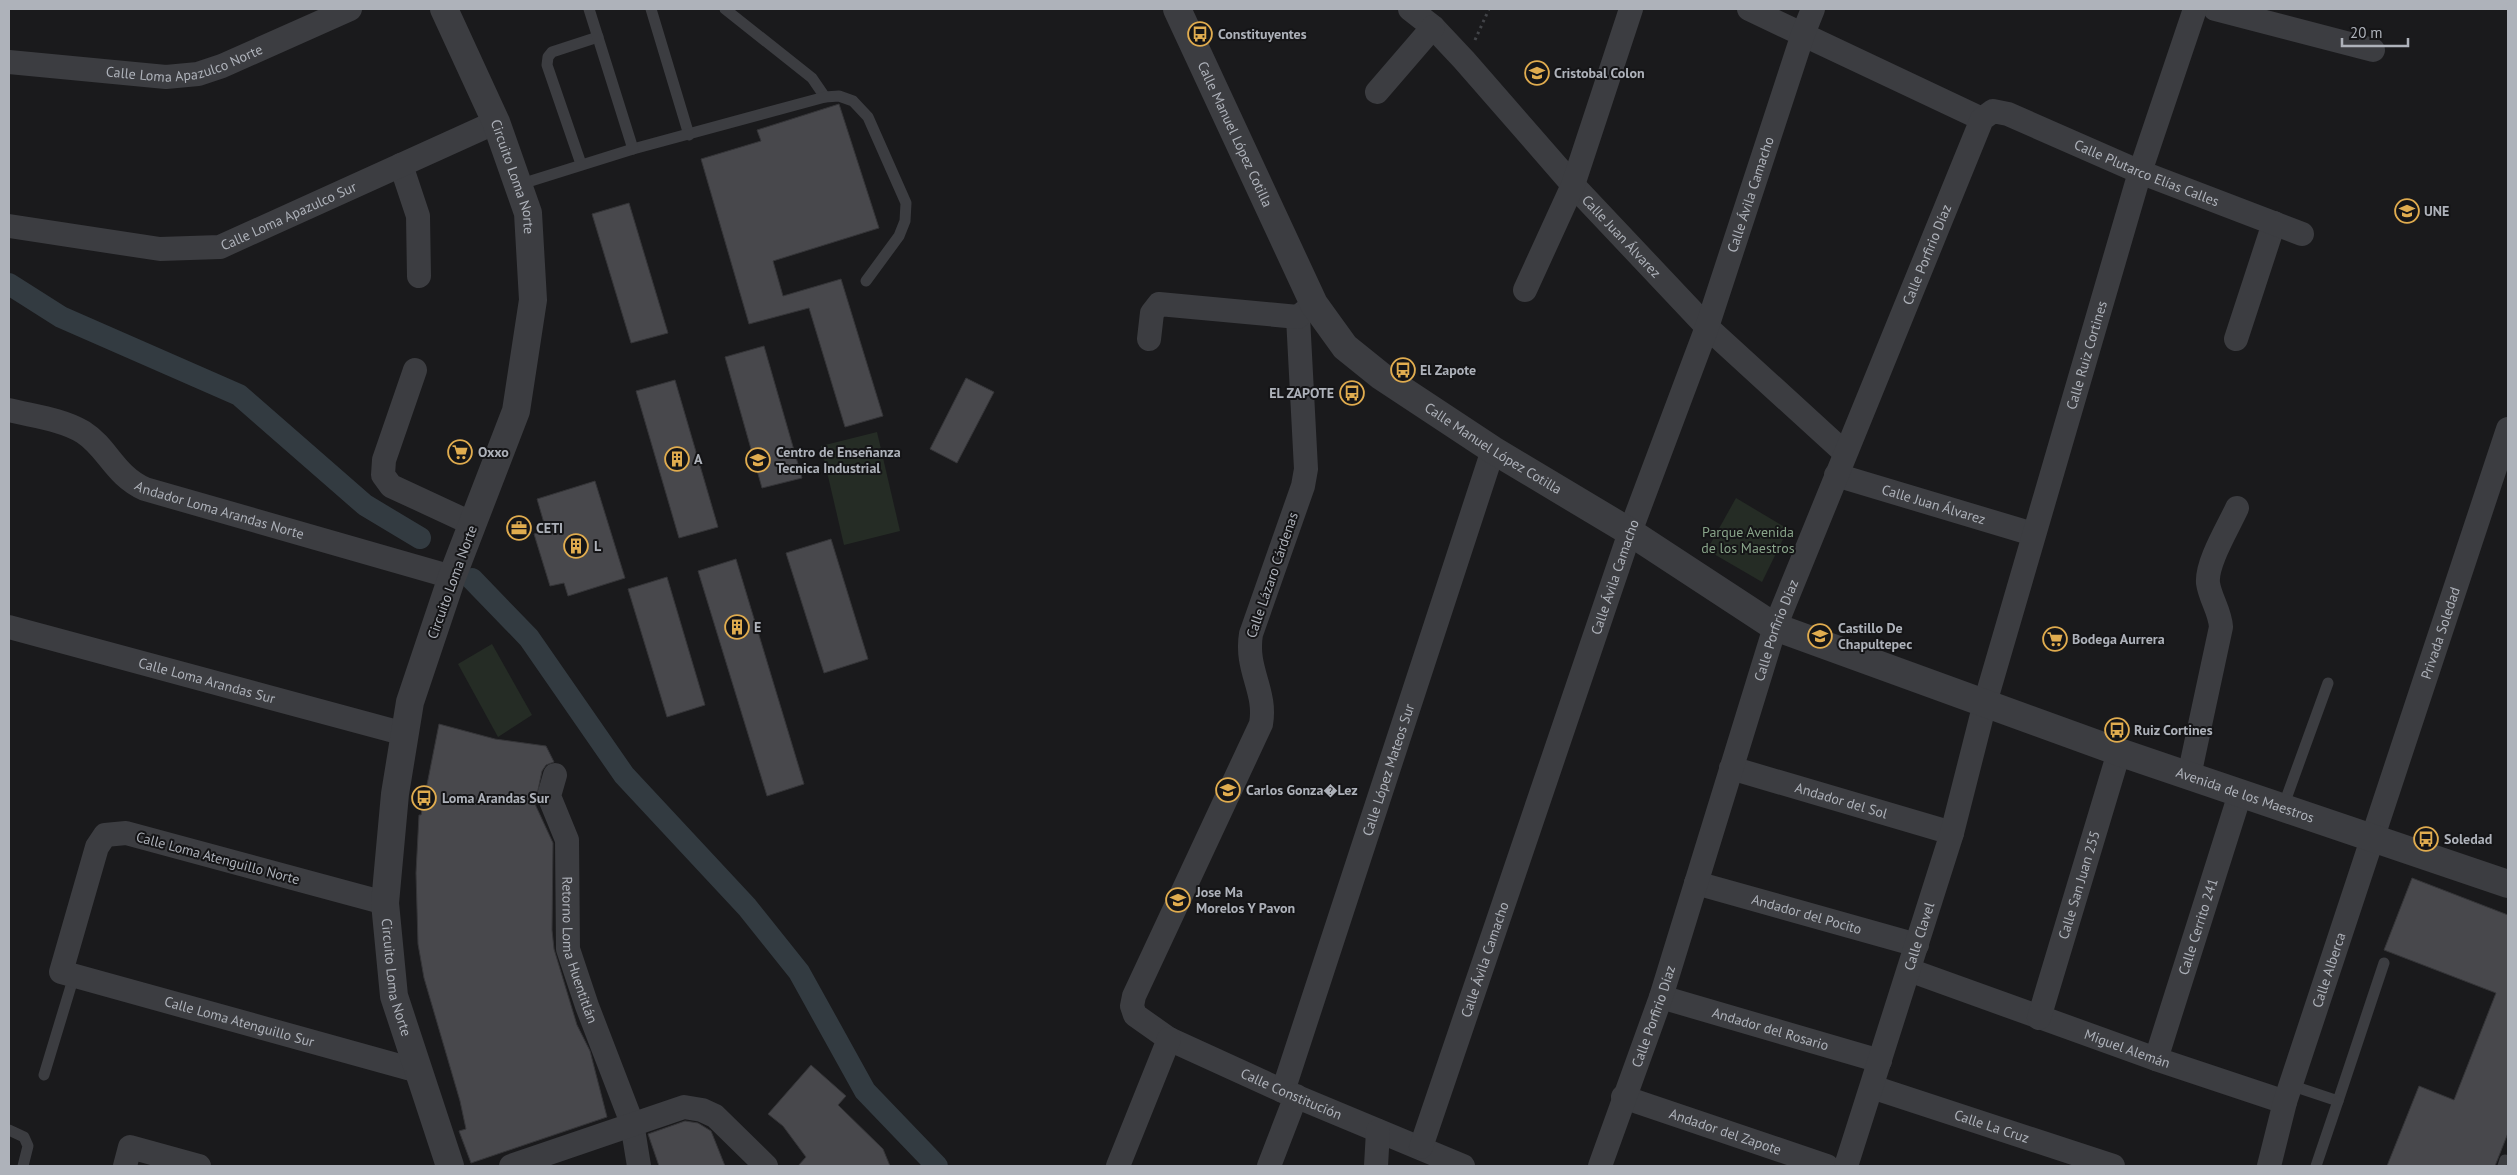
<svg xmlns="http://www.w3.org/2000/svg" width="2517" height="1175" viewBox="0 0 2517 1175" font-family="'PT Sans',sans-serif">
	<rect width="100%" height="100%" fill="#1a1a1c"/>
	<g fill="#252c25">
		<polygon points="877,432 900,531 844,545 821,446"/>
		<polygon points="1736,498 1788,529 1762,582 1707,550"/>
		<polygon points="492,644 532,715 498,737 458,664"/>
	</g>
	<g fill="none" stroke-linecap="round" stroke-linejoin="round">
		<g stroke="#333b41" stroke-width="22">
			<polyline points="9,284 61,317 239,395 365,505 420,538"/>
			<polyline points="472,579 529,638 624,775 747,907 799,972 865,1091 937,1166"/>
		</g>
	</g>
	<g fill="#48484c" stroke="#353538">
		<polygon points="839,104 879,228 773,261 783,296 841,279 883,416 845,427 809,308 749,324 701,159 761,141 757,130"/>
		<polygon points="629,203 668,333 631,343 592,214"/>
		<polygon points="764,346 802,478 762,488 725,357"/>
		<polygon points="966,378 994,392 957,463 930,449"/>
		<polygon points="675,380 718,527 679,538 636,391"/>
		<polygon points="595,481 625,578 568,596 564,583 550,586 534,534 546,530 537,499"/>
		<polygon points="831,539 868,659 824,673 786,553"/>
		<polygon points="736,559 804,784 767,796 698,571"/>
		<polygon points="667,577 705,705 667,717 628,589"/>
		<polygon points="439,724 495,739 546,746 554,762 546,765 542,771 535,804 553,843 552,930 554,949 577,1025 590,1051 607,1117 471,1163 459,1131 466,1129 460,1101 424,978 418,944 416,873 419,815 421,815"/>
		<polygon points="2412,878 2508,915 2508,1133 2495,1166 2387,1166 2419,1086 2454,1100 2496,993 2384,950"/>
		<polygon points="811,1065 846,1096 838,1105 883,1149 890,1166 798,1166 806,1157 783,1126 768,1114"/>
		<polygon points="685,1121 698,1123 711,1131 725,1166 659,1166 648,1134"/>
	</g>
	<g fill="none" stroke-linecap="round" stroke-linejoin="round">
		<polyline stroke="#424448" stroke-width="3" stroke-dasharray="2.5 4" stroke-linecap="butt" points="1475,40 1489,9"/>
		<g stroke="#3c3d41" stroke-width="11">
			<polyline points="651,9 689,135"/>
			<polyline points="725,9 812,78 825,97"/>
			<polyline points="633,149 825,97 839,96 853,101 868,117 906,203 905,221 899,236 866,281"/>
			<polyline points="581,164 547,65 548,57 552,52 598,37"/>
			<polyline points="518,185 633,149 589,9"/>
			<polyline points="2283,807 2328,683"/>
			<polyline points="44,1075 74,976"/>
			<polyline points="2290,1085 2338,1101 2384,963"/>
			<polyline points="9,1130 24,1137 28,1146 23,1166"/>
			<polyline points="2316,1166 2338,1101"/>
			<polyline points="2503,1166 2505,1160"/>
		</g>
		<g stroke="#3c3d41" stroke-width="24">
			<path id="s1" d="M1410,9L1433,27L1464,60L1573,185L1707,327L1845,453"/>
			<polyline points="1749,9 1982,119"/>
			<polyline points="2215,9 2373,50"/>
			<path id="s2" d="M9,62L166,77L198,74L222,66L350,9"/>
			<polyline points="1377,92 1433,27"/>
			<polyline points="401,165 418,216 419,276"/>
			<path id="s3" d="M9,226L160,249L220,247L496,122"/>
			<polyline points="1525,290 1573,185 1631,9"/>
			<path id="s4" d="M1314,304L1298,317L1306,469L1303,486L1251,634C1245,670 1267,691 1261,724L1134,996L1132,1006L1135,1015L1169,1039L1283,1091L1463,1166"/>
			<polyline points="1149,339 1152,313 1159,304 1298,317"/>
			<polyline points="2236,339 2274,223"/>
			<polyline points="415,370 384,460 383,475 391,486 473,524"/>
			<path id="s5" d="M9,410C32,416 62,419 83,432C108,448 114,475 145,489L452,577"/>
			<path id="s6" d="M1836,475L2033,534"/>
			<path id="s7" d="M9,627L405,734"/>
			<path id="s8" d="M1731,768L1952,833"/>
			<path id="s9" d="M555,775L549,796L567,840L568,949L587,1006L632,1123L639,1166"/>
			<path d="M2189,776L2221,627C2220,611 2210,598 2208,583C2206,563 2229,526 2237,508"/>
			<path id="s10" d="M1696,883L1917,945"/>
			<path id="s11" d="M385,903L126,833L105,835L97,847L61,972L418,1071"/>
			<path id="s12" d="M1909,970L2156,1059L2285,1102"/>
			<path id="s13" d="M1661,997L1880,1061"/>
			<path id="s14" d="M2039,1018L2119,752"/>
			<path id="s15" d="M2156,1059L2240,794"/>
			<path id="s16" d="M1872,1087L2113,1166"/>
			<path id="s17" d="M1283,1091L1493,450"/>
			<path id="s18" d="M1623,1097L1827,1166"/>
			<path id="s19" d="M1421,1147L1630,532L1707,327L1803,34L1813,9"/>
			<polyline points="125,1166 130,1147 199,1166"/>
			<polyline points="511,1166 684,1107 702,1110 715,1116 766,1166"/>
			<polyline points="1118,1166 1169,1039"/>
			<polyline points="1269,1166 1296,1096"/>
			<polyline points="1376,1166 1378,1131"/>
			<path id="s20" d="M1600,1166L1661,997L1775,627L1982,119L1993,111L2008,114L2140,172L2302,234"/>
			<path id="s21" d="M1846,1166L1952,833L1985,703L2140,172L2195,9"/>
			<path id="s22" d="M2269,1166L2285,1102L2508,429"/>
		</g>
		<g stroke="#3c3d41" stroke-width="28">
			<path id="s23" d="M444,9L496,122L528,213L533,300L516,411L452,577L410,702L395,794L385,903L394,996L450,1166"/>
			<path id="s24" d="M1177,9L1314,304L1345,347L1381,376L1493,450L1630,532L1775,627L2119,752L2508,884"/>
		</g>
	</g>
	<defs>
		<g id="bus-ring" transform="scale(1.25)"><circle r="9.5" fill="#151517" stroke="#e0ac4f" stroke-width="1.5"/><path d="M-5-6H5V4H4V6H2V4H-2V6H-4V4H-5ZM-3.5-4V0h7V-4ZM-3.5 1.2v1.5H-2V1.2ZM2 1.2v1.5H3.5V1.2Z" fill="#e0ac4f"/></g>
		<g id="school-ring" transform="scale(1.25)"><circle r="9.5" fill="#151517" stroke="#e0ac4f" stroke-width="1.5"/><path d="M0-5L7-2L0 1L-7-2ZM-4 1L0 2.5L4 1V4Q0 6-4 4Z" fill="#e0ac4f"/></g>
		<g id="university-ring" transform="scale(1.25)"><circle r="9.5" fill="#151517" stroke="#e0ac4f" stroke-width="1.5"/><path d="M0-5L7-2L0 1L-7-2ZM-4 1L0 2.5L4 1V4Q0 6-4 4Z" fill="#e0ac4f"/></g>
		<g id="supermarket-ring" transform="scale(1.25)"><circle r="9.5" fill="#151517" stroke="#e0ac4f" stroke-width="1.5"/><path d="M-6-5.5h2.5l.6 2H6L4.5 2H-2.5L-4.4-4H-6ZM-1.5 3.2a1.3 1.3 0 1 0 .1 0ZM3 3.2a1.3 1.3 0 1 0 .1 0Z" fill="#e0ac4f"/></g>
		<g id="building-ring" transform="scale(1.25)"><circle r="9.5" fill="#151517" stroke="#e0ac4f" stroke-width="1.5"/><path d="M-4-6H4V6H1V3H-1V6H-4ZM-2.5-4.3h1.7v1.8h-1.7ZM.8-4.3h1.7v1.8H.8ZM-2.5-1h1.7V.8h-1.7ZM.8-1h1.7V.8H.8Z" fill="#e0ac4f"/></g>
		<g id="office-ring" transform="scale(1.25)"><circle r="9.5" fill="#151517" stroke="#e0ac4f" stroke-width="1.5"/><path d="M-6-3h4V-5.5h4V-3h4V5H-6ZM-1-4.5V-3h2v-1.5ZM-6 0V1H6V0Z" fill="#e0ac4f"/></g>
	</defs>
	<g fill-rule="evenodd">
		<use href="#bus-ring" x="1200" y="34"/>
		<use href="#school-ring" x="1537" y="73"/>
		<use href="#university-ring" x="2407" y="211"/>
		<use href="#bus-ring" x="1403" y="370"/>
		<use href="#bus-ring" x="1352" y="393"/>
		<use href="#supermarket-ring" x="460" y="452"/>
		<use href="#building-ring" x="677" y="459"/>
		<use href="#university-ring" x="758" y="460"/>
		<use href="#office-ring" x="519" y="528"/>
		<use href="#building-ring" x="576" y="546"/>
		<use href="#building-ring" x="737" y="627"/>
		<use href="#school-ring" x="1820" y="636"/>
		<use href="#supermarket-ring" x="2055" y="639"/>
		<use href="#bus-ring" x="2117" y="730"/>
		<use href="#school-ring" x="1228" y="790"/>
		<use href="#bus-ring" x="424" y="798"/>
		<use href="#bus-ring" x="2426" y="839"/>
		<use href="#school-ring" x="1178" y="900"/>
	</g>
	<g text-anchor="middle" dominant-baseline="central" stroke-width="4" stroke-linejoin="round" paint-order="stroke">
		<g font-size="14" font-weight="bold" fill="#aeb2ba" stroke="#151517" text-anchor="start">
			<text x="1218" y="34">Constituyentes</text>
			<text x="1554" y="73">Cristobal Colon</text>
			<text x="2424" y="211">UNE</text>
			<text x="1420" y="370">El Zapote</text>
			<text x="1334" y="393" text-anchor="end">EL ZAPOTE</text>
			<text x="478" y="452">Oxxo</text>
			<text x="776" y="452">Centro de Enseñanza<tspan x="776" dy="16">Tecnica Industrial</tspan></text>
			<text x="694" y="459">A</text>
			<text x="536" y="528">CETI</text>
			<text x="594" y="546">L</text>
			<text x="754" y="627">E</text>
			<text x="1838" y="628">Castillo De<tspan x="1838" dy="16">Chapultepec</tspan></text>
			<text x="2072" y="639">Bodega Aurrera</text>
			<text x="2134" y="730">Ruiz Cortines</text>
			<text x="1246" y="790">Carlos Gonza�Lez</text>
			<text x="442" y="798">Loma Arandas Sur</text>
			<text x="2444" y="839">Soledad</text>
			<text x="1196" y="892">Jose Ma<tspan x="1196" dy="16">Morelos Y Pavon</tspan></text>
		</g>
		<g font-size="14" fill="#aeb2ba" stroke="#151517">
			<text stroke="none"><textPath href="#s2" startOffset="178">Calle Loma Apazulco Norte</textPath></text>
			<text stroke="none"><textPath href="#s24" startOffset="138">Calle Manuel López Cotilla</textPath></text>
			<text stroke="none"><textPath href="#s20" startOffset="1295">Calle Plutarco Elías Calles</textPath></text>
			<text stroke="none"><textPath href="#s23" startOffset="182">Circuito Loma Norte</textPath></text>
			<text stroke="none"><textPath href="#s19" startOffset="1008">Calle Ávila Camacho</textPath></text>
			<text stroke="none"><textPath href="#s3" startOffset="288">Calle Loma Apazulco Sur</textPath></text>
			<text stroke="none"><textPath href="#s1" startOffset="311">Calle Juan Álvarez</textPath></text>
			<text stroke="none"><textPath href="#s20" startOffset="969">Calle Porfirio Díaz</textPath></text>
			<text stroke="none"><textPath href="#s21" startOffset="846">Calle Ruiz Cortines</textPath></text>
			<text stroke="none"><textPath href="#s24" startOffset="558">Calle Manuel López Cotilla</textPath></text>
			<text stroke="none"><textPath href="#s6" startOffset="102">Calle Juan Álvarez</textPath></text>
			<text stroke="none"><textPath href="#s5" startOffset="240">Andador Loma Arandas Norte</textPath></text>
			<text transform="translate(1272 575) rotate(-71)">Calle Lázaro Cárdenas</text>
			<text stroke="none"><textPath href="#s19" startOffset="602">Calle Ávila Camacho</textPath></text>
			<text transform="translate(452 582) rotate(-70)">Circuito Loma Norte</text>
			<text stroke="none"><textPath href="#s20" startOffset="564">Calle Porfirio Díaz</textPath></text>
			<text stroke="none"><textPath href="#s22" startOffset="560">Privada Soledad</textPath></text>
			<text stroke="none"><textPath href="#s7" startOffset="205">Calle Loma Arandas Sur</textPath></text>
			<text stroke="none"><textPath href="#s17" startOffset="338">Calle López Mateos Sur</textPath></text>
			<text stroke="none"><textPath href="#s24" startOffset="1391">Avenida de los Maestros</textPath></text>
			<text stroke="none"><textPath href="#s8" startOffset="115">Andador del Sol</textPath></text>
			<text transform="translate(218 858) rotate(15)">Calle Loma Atenguillo Norte</text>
			<text stroke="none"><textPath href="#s14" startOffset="139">Calle San Juan 255</textPath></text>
			<text stroke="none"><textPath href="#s10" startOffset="115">Andador del Pocito</textPath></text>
			<text stroke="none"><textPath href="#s15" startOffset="139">Calle Cerrito 241</textPath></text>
			<text stroke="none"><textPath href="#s21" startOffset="241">Calle Clavel</textPath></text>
			<text stroke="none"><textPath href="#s9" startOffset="181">Retorno Loma Huentitlán</textPath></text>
			<text stroke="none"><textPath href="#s19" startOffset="198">Calle Ávila Camacho</textPath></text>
			<text stroke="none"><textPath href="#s22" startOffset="205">Calle Alberca</textPath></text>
			<text stroke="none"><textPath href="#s23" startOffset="1008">Circuito Loma Norte</textPath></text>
			<text stroke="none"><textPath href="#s20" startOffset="159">Calle Porfirio Díaz</textPath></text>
			<text stroke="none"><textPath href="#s11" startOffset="619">Calle Loma Atenguillo Sur</textPath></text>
			<text stroke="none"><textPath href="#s13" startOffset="114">Andador del Rosario</textPath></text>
			<text stroke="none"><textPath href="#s12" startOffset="232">Miguel Alemán</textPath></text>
			<text stroke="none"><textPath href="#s4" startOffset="934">Calle Constitución</textPath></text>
			<text stroke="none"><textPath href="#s16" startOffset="126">Calle La Cruz</textPath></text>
			<text stroke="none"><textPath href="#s18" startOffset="108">Andador del Zapote</textPath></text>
		</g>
		<g font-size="14" fill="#88a389" stroke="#151517">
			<text x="1748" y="532">Parque Avenida<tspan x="1748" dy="16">de los Maestros</tspan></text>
		</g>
	</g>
	<rect width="2517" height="1175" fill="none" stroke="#aeb2ba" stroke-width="20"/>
	<path d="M2342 38v8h66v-8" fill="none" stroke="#aeb2ba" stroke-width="2.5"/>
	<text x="2350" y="38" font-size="15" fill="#aeb2ba" stroke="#151517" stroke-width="4" paint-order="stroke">20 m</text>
</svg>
